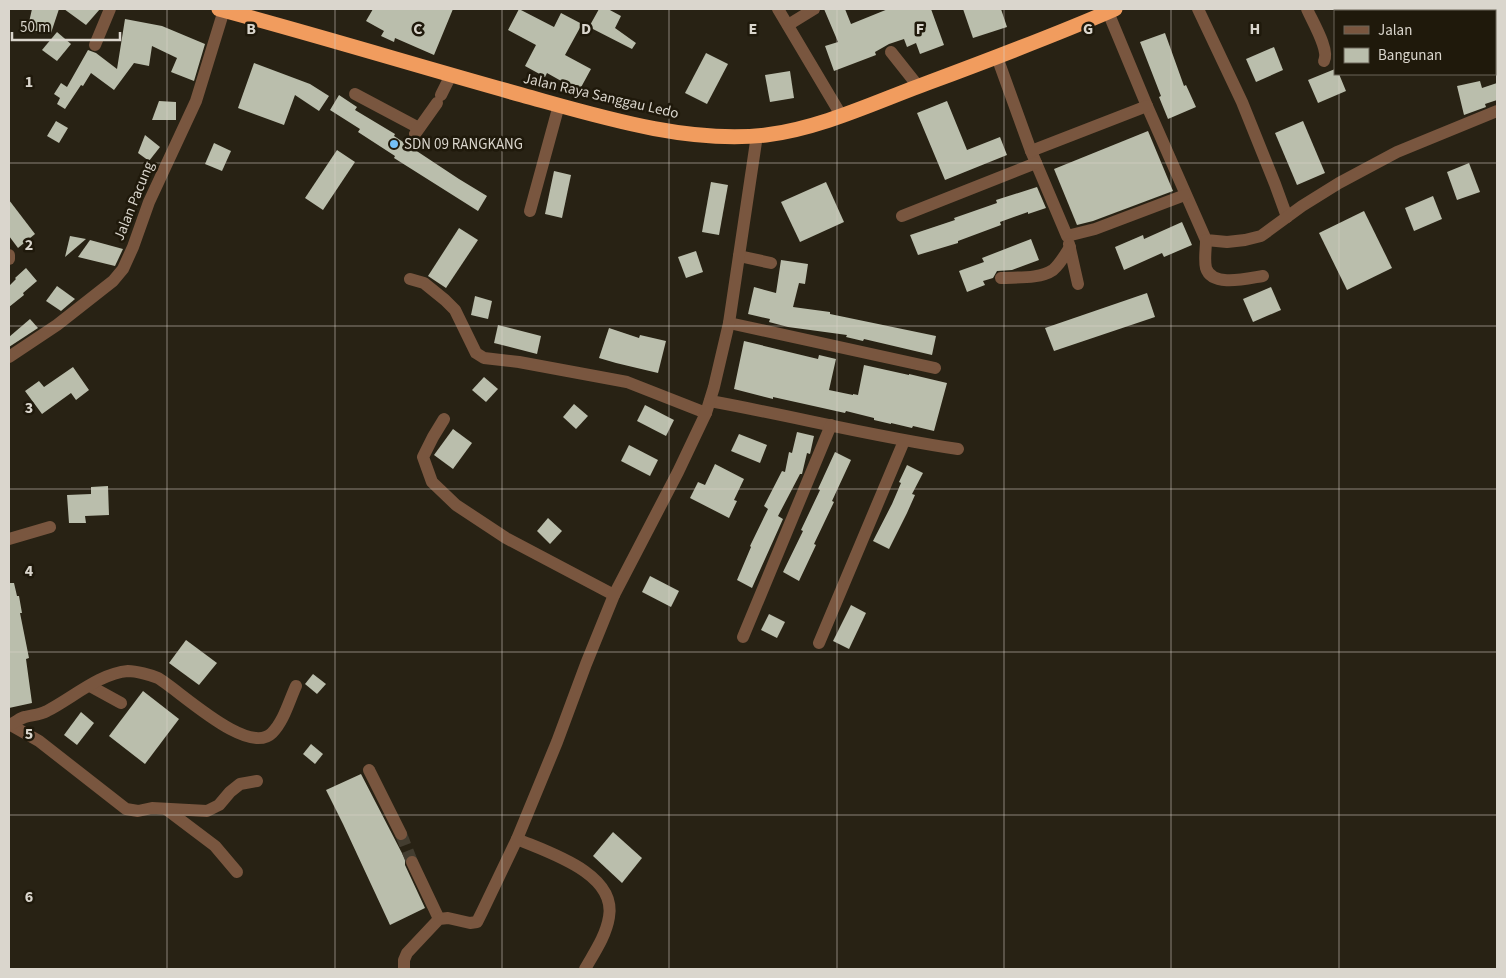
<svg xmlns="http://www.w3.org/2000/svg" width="1506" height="978" viewBox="0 0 1506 978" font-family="'Source Sans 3',sans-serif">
	<rect width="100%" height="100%" fill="#282214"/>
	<g fill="#babeac">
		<polygon points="32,9 59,9 51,33 41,33 41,31 27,31"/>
		<polygon points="64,9 100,9 86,25"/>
		<polygon points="373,9 453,9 434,55 395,38 394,42 381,36 384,31 366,21"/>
		<polygon points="519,9 554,27 561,13 582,24 565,55 591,69 579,91 547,73 545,77 525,66 536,45 508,30"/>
		<polygon points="599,9 608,9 621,16 615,28 636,43 632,49 589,27"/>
		<polygon points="824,9 845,9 851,24 888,9 931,9 944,45 920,54 916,43 907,47 904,39 889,44 875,52 876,55 834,71 825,46 838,42"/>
		<polygon points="963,9 1001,9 1007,27 973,38"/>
		<polygon points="125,19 162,26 205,44 194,81 171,72 177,58 152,46 149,66 134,63 114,90 91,73 83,86 81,85 65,109 57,104 60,98 54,94 61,83 67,87 88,50 96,53 117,69"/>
		<polygon points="57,32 71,44 57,61 42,50"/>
		<polygon points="1165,33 1184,86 1186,85 1196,107 1168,119 1159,97 1161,96 1140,42"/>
		<polygon points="1274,47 1283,70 1256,82 1246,59"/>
		<polygon points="706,53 728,64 707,104 685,93"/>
		<polygon points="254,63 310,84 329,96 319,111 295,95 284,125 238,108"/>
		<polygon points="1335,69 1335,74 1339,74 1346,91 1318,103 1308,80"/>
		<polygon points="790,71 794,98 770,102 765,75"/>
		<polygon points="1480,81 1482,88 1497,83 1497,100 1485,104 1486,107 1464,115 1457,86"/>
		<polygon points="339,95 357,107 355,110 395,134 394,136 459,179 487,196 478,211 394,158 395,156 358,132 360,129 330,110"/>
		<polygon points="159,101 176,102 176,120 152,120"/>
		<polygon points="947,101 967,150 1000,137 1007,155 945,180 917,113"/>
		<polygon points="56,121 68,128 59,143 47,136"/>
		<polygon points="1303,121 1325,173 1297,185 1275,133"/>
		<polygon points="1148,131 1173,191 1093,221 1077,225 1054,169"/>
		<polygon points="145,135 160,147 149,161 138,153"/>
		<polygon points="214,143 231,151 222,171 205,164"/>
		<polygon points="337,150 355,162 323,210 305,198"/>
		<polygon points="1469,163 1480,192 1457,200 1447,172"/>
		<polygon points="554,171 571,175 562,218 545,214"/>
		<polygon points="711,182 728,185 719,235 702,232"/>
		<polygon points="826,182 844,222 800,242 781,202"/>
		<polygon points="1037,187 1046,208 1028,214 1028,212 1000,222 1001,225 958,241 958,243 918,255 910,235 955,220 954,218 997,203 996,200"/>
		<polygon points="1433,196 1442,219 1414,231 1405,208"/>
		<polygon points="9,200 35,234 18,248 9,236"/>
		<polygon points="1364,211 1392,268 1347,290 1319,233"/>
		<polygon points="1182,222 1192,245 1164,257 1162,253 1124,270 1115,247 1143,235 1144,239"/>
		<polygon points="459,228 478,240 446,288 428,276"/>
		<polygon points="70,236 86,239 65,257"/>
		<polygon points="1031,239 1039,260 1012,270 997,271 993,278 983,281 985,285 967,292 959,271 984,262 982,258"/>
		<polygon points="90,240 123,249 115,266 78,257"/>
		<polygon points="696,251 703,272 686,278 678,257"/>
		<polygon points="781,260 808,264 805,284 799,283 793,307 830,312 830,314 936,336 932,355 864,339 863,341 846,337 847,335 788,327 769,322 770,319 748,314 754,287 776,293"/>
		<polygon points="26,268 37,281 23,293 24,295 9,307 9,286 16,279 15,278"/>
		<polygon points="57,286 75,299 61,311 46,301"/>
		<polygon points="1271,287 1281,310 1253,322 1243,299"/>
		<polygon points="1147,293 1155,317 1054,351 1045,328"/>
		<polygon points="475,296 492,301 488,319 471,315"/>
		<polygon points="30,319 38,328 9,347 9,337"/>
		<polygon points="498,325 541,336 537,354 494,343"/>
		<polygon points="609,328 639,338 640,335 666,341 658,373 616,363 599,358"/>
		<polygon points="744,341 818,359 819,355 836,359 829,390 853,395 853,394 858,395 864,365 909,375 909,374 947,383 934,431 913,426 912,428 891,423 891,424 874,420 874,418 846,411 845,413 773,397 773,399 734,389"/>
		<polygon points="73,367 89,390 76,400 71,393 42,414 25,391 39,381 44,387"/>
		<polygon points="484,377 498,389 486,402 472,390"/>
		<polygon points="574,404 588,416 576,429 563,417"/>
		<polygon points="645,405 674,420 666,436 637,421"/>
		<polygon points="453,429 472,443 453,469 434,455"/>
		<polygon points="797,432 814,436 810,454 807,453 802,474 800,474 778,516 783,519 752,588 737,580 751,547 750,546 768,509 764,506 782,471 785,472 789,452 792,453"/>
		<polygon points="739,434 767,445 760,463 731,451"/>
		<polygon points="629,445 658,460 650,476 621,461"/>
		<polygon points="835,452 851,460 832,501 834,502 814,544 816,545 799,581 783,572 803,531 801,530 820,490 818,489"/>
		<polygon points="715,464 744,479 734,500 737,501 729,518 690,498 698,482 705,485"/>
		<polygon points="907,465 923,473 912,494 915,495 907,513 889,549 873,541 892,504 901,483 899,482"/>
		<polygon points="108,486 109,515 85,516 86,523 69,523 67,495 91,494 91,487"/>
		<polygon points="548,518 562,531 550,544 537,531"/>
		<polygon points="650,576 679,591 671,607 642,592"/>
		<polygon points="9,583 14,583 17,596 19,596 22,613 20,613 29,658 26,659 32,703 9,708"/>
		<polygon points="851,605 866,613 849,649 833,641"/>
		<polygon points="769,614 785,622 777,638 761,630"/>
		<polygon points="186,640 217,663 199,685 169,663"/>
		<polygon points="313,674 326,684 317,694 305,684"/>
		<polygon points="143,691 179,719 145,764 109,736"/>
		<polygon points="81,712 94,723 77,745 64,735"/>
		<polygon points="311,744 323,754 315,764 303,754"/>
		<polygon points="361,774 405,859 405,865 425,908 390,925 343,824 326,790"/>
		<polygon points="613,832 642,858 622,883 593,856"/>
	</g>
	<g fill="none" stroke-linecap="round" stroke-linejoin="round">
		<polyline stroke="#433d30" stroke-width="12" stroke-dasharray="12 6" stroke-linecap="butt" points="401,834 412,862"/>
		<g stroke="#79563f" stroke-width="12">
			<polyline points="778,9 841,115"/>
			<polyline points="1198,9 1242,102 1275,184 1287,217"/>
			<path d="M1307,9C1312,21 1330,50 1324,61"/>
			<polyline points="1108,12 1147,106 1206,240 1227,242 1245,240 1261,236 1302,206 1339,183 1397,152 1497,111"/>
			<polyline points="788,25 814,9"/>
			<polyline points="95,45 110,9"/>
			<polyline points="891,52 918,86"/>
			<polyline points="997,57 1031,151 1067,236 1095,229 1185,195"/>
			<polyline points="355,94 419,128"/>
			<polyline points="441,95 451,75"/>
			<polyline points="415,134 437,103"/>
			<polyline points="1031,151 1147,106"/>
			<polyline points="530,211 559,105"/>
			<polyline points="902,216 1036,163"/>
			<path d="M1206,240C1206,249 1204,260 1206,268C1212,288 1249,278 1263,276"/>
			<polyline points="1069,244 1078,284"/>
			<polyline points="9,255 9,259"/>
			<polyline points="739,256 771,263"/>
			<path d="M1001,278C1017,277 1040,279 1053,270C1060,264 1065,255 1070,247"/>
			<polyline points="410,279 424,283 445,300 455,310 476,353 484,358 519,362 627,382 706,413"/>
			<polyline points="729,323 935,368"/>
			<polyline points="9,357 57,325 113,281 123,269 133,247 149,202 196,101 224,10"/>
			<path d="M710,401C793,416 875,437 958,449"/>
			<polyline points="444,419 433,437 423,457 432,482 456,505 506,538 614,595"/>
			<polyline points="9,539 50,527"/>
			<polyline points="743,637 831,425"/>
			<polyline points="819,643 904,441"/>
			<polyline points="90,686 121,703"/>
			<polyline points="9,724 39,741 126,809 138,811 152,808 207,811 219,805 230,792 240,784 257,781"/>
			<path d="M11,724C16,722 20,718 25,717C32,715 40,715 47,711C71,699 100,673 128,671C136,671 151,675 158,678C179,690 248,757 272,733C284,721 289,701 296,686"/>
			<polyline points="369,770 401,834"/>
			<polyline points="166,809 215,846 237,872"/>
			<path d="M517,839C547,852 617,873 609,917C606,936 594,953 585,969"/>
			<polyline points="412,862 439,919"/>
			<polyline points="404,969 404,960 407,953 439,919 448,918 470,923 477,922 482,912 517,839 557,742 586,664 614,595 678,472 706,413 714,387 729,323 757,135"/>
		</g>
		<path stroke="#f19c5e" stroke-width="15" d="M219,9C320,36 421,67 522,95C598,116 686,144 766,135C816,129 867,106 914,88C981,63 1049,38 1115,9"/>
	</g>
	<path fill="none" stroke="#dad6cd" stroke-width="1" stroke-opacity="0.55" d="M167,9V969M335,9V969M502,9V969M669,9V969M837,9V969M1004,9V969M1171,9V969M1339,9V11M1339,74V969M9,163H1497M9,326H1497M9,489H1497M9,652H1497M9,815H1497"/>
	<circle fill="#74c0f6" stroke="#1f190b" stroke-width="2" cx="394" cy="144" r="5"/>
	<g text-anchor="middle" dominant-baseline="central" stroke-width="5" stroke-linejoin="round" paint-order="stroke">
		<g font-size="15" fill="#dad6cd" stroke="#1f190b">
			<text transform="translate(601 96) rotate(13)">Jalan Raya Sanggau Ledo</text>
			<text transform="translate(134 201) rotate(-68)">Jalan Pacung</text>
		</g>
		<g font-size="15" fill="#dad6cd" stroke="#1f190b" text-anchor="start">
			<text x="404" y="144">SDN 09 RANGKANG</text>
		</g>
	</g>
	<g font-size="16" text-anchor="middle" font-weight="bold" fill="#dad6cd" stroke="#1f190b" stroke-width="5" stroke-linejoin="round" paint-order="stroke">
		<text x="251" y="34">B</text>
		<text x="418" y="34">C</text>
		<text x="586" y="34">D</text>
		<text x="753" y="34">E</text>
		<text x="920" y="34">F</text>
		<text x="1088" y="34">G</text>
		<text x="1255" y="34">H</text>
		<text x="29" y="87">1</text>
		<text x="29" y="250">2</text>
		<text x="29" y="413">3</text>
		<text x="29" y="576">4</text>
		<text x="29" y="739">5</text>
		<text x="29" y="902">6</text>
	</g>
	<rect width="1506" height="978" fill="none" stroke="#dad6cd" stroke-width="20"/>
	<rect x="1334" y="10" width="162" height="65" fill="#1f190b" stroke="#6a6559"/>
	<rect x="1344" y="26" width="25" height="8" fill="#79563f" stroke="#6a6559"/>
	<text x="1378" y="35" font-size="15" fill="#dad6cd">Jalan</text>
	<rect x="1344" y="48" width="25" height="15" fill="#babeac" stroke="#6a6559"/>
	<text x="1378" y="60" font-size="15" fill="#dad6cd">Bangunan</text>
	<path d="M12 32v8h108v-8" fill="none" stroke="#dad6cd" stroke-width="2.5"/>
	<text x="20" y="32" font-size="15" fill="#dad6cd" stroke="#1f190b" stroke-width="4" paint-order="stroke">50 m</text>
</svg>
